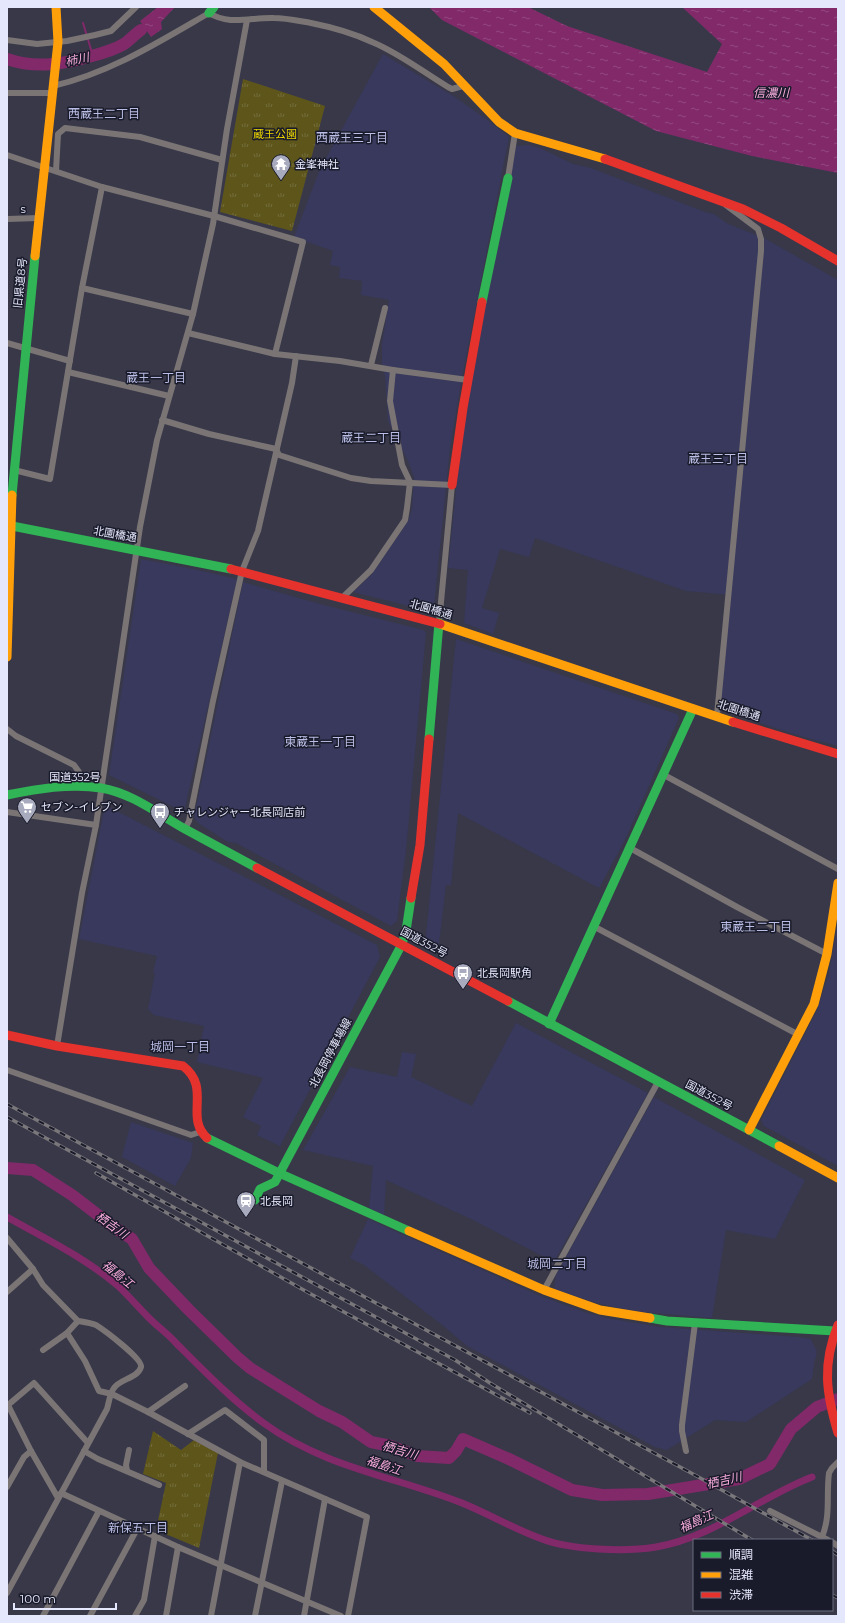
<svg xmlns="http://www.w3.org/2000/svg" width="845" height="1623" viewBox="0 0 845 1623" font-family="Montserrat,'Noto Sans JP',sans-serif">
	<defs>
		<pattern id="grass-tufts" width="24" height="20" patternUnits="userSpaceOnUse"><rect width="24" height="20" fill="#5d551a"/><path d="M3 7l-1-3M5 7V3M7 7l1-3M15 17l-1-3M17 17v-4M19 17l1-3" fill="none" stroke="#746d3c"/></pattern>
		<pattern id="water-ripples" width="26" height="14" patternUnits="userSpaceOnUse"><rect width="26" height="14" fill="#82296a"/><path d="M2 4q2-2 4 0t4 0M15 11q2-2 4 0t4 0" fill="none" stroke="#944880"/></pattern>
	</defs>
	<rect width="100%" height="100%" fill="#383849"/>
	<g fill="#38395c">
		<polygon points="383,54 455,97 486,119 509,137 462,378 450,448 434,606 425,610 353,592 372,574 408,521 412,509 414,477 408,461 388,421 385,375 382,365 382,344 389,300 361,295 362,281 339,278 340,267 330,265 333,251 294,237 320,169"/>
		<polygon points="528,145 540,148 573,164 591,168 705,212 714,214 728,224 764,238 838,280 838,746 800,736 726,712 720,703 731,595 686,591 535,538 529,557 500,549 482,608 499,613 493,634 464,623 468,570 448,568 459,462 472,373 516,146"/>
		<polygon points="141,559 193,569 237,579 184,812 109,775"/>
		<polygon points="243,582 320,604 424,630 426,633 406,850 397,921 391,926 236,843 228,842 198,823 194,817"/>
		<polygon points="456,639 677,714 679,718 625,840 599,888 458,813 451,885 446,885 438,952 425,945"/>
		<polygon points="105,805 377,945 380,957 280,1146 257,1135 261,1126 243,1117 263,1078 197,1062 204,1026 154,1015 148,1009 155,973 153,972 157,956 79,939"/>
		<polygon points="838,919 838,1166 764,1126 761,1120 817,1010 829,973"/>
		<polygon points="516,1023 648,1093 554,1262 473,1220 386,1180 384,1215 369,1208 373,1166 303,1150 350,1067 397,1077 402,1052 416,1054 411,1077 472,1106"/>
		<polygon points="654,1097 805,1180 775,1239 726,1230 712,1318 642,1312 614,1307 590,1301 554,1289 556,1275"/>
		<polygon points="131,1122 193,1143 191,1158 175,1186 122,1157"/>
		<polygon points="368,1219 543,1297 587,1313 607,1318 660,1327 799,1337 811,1339 817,1352 814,1364 812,1379 746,1422 715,1420 667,1450 655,1447 467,1346 441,1324 364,1265 350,1258"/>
	</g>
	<g fill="url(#grass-tufts)">
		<polygon points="243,79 325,106 292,231 220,212"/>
		<polygon points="153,1431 181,1450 194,1440 218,1453 199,1548 156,1530 166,1483 143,1474"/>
	</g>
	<g fill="url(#water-ripples)">
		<polygon points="158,7 175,7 161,22 162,29 151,37 140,21"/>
		<polygon points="429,7 528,7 567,26 707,72 722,44 682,7 838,7 838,173 752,156 656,131 442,20"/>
	</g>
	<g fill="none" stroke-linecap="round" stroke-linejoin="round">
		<polyline stroke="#82296a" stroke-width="2" points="83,23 93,56"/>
		<path stroke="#82296a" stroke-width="7" d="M7,1217C44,1238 84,1257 117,1285C128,1295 138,1307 149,1318C158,1327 168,1334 176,1343C204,1371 233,1401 265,1424C324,1467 396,1477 462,1503C489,1514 514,1529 542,1539C571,1550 625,1552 656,1547C712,1538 760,1497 812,1477"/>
		<g stroke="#82296a" stroke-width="12">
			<path d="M7,59C36,69 64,64 92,56C103,53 114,50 124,44C130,40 135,34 141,30"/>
			<polyline points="7,1168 33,1170 72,1195 111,1225 132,1239 149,1268 189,1310 237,1357 250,1368 319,1411 342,1422 371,1442 391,1446 417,1456 449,1458 456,1451 463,1439 509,1459 572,1490 602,1495 648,1494 739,1479 770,1464 791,1429 817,1407 838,1399"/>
		</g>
		<g stroke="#7a7474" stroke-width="6">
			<polyline points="7,40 37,44 67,41 95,35 111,31 136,7"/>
			<path d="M53,86C110,73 159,42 209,13C230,26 251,17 274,18C286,18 299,21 311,23C331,27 353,33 372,42C399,53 423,72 448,87L452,89L463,86"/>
			<polyline points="7,93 52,93"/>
			<polyline points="7,155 102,187 214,216 303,242 275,354"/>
			<polyline points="56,171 58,134 65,128 140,137 222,160"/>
			<polyline points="508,178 515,133"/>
			<polyline points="7,219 39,218"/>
			<polyline points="82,288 193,314"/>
			<polyline points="188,333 275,354 340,361 393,370 468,380"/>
			<polyline points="7,343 70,361"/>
			<polyline points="371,365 385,308"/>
			<polyline points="68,372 169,396"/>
			<polyline points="162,420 209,434 276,449 279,455 351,478 371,481 452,485 439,623"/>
			<polyline points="14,470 50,479 82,288 102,187"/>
			<polyline points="341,599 371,570 405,520 407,508 410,482 402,465 390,401 393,370"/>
			<polyline points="717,715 761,251 761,239 758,229 726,205"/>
			<polyline points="7,729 16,736 74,765 79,772 84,786"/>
			<polyline points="664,775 838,869"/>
			<polyline points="7,812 96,825"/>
			<polyline points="185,829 189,821 213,701 242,571 258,531 292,383 296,356"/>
			<polyline points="630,848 737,907 827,954"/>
			<polyline points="593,926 799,1035"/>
			<polyline points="57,1046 82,893 96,825 140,527 157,440 193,314 213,224 227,129 247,20"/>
			<polyline points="7,1070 191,1135 200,1132"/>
			<polyline points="7,1238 33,1269 43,1285 78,1321 67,1333 85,1361 99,1391 112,1394 148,1412 240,1462 367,1517 348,1616"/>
			<polyline points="544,1290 658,1082"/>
			<polyline points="7,1292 33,1269"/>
			<polyline points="43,1350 67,1333"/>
			<polyline points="148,1412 185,1386"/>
			<polyline points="188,1434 225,1410 264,1440 264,1472"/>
			<polyline points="84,1451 98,1459 159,1485"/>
			<polyline points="686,1451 682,1431 682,1425 695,1323"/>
			<polyline points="127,1471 126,1465 129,1450"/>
			<polyline points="7,1487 24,1457 31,1451"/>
			<polyline points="61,1493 178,1547 341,1616"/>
			<polyline points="58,1498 31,1451 8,1405 34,1383 88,1443"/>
			<polyline points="770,1511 828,1540"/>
			<path d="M822,1537C831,1515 826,1496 829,1473L832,1468L838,1462"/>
			<polyline points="832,1542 838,1546"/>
			<path d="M7,1593L107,1409C109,1402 110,1393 114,1388C120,1379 138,1378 141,1367C143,1359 104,1330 96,1325C91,1323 84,1322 78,1321"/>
			<polyline points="43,1616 99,1511"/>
			<polyline points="90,1616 137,1529"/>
			<polyline points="135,1616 144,1600 155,1536"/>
			<polyline points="166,1616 178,1547"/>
			<polyline points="211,1616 240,1462"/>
			<polyline points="255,1616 282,1481"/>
			<polyline points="304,1616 325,1499"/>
		</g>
		<g stroke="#30b455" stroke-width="9">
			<polyline points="209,13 214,7"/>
			<polyline points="482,302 508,178"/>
			<polyline points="12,495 35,256"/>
			<polyline points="7,525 231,569"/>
			<polyline points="429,739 439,623"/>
			<path d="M7,795C37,789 70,783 101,788C132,793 158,814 185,829C209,842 233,855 257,868"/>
			<polyline points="508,1001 779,1146"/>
			<polyline points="549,1024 693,709"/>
			<polyline points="207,1138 279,1173 409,1231"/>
			<polyline points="255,1200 260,1189 275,1182 402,944 406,931 411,898"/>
			<polyline points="650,1318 667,1321 835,1331"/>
		</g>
		<g stroke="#ff9f0a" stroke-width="9">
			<polyline points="374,7 444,64 499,122 515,133 605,159"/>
			<polyline points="35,256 58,42 56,7"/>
			<polyline points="440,624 733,722"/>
			<polyline points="7,657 12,495"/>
			<polyline points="749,1130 814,1004 827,954 838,883"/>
			<polyline points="779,1146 838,1178"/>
			<polyline points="409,1231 544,1290 600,1310 650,1318"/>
		</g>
		<g stroke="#e5322d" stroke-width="9">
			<polyline points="605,159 743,209 781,228 838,261"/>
			<polyline points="452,485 463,408 482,302"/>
			<polyline points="231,569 440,624"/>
			<polyline points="733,722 838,754"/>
			<polyline points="257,868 508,1001"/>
			<polyline points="411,898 420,845 429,739"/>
			<path d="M7,1035L57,1046L183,1066C212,1088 184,1117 207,1138"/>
			<path d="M838,1325C822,1364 826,1393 838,1433"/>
		</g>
		<g stroke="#7a777b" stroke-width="3.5">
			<g id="rail">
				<polyline points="7,1104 693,1474 812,1540"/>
				<polyline points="7,1117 455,1360 490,1383 752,1540"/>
				<polyline points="96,1173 309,1293 530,1413"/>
				<polyline points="832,1551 838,1555"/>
				<polyline points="832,1595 838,1598"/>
			</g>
		</g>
		<use href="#rail" stroke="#1a1b2a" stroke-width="2" stroke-dasharray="6" stroke-linecap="butt"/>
	</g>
	<defs>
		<g id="temple-pin" transform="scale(1)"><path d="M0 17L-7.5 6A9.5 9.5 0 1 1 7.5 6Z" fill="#a8aabd" stroke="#1a1b2a"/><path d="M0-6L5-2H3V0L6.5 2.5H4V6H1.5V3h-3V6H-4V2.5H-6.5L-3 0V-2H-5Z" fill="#fff"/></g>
		<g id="supermarket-pin" transform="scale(1)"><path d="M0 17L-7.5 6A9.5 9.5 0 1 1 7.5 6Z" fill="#a8aabd" stroke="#1a1b2a"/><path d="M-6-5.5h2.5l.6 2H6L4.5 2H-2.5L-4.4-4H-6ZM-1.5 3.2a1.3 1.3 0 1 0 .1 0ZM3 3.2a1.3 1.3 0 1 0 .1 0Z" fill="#fff"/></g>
		<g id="bus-pin" transform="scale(1)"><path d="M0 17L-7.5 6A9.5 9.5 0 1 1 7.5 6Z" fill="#a8aabd" stroke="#1a1b2a"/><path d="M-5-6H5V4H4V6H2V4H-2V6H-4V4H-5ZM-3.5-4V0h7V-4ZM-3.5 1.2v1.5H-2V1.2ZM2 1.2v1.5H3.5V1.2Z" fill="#fff"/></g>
		<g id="station-pin" transform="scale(1)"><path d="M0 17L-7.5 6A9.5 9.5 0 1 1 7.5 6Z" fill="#a8aabd" stroke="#1a1b2a"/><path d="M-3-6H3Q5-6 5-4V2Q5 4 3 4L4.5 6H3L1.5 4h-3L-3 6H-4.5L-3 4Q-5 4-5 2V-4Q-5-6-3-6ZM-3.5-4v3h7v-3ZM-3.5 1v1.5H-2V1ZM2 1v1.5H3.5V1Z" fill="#fff"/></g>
	</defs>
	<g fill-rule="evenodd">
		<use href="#temple-pin" x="281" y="164"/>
		<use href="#supermarket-pin" x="27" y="807"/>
		<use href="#bus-pin" x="160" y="812"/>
		<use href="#bus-pin" x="463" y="973"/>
		<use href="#station-pin" x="246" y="1201"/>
	</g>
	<g text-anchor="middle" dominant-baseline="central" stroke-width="3" stroke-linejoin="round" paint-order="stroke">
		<g font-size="11" fill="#eed700" stroke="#1a1b2a">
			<text x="275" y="134">蔵王公園</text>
		</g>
		<g font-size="11" fill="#e5e7fc" stroke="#1a1b2a" text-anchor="start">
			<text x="295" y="164">金峯神社</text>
			<text x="41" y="807">セブン-イレブン</text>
			<text x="174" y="812">チャレンジャー北長岡店前</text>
			<text x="477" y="973">北長岡駅角</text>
			<text x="260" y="1201">北長岡</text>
		</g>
		<g font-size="11" fill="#e5e7fc" stroke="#1a1b2a">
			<text transform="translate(23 209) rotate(-1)">s</text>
			<text transform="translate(20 283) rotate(-84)">旧県道8号</text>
			<text transform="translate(115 534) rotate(10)">北園橋通</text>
			<text transform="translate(431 609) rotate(16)">北園橋通</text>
			<text transform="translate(739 710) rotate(18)">北園橋通</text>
			<text x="75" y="777">国道352号</text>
			<text transform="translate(424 942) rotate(28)">国道352号</text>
			<text transform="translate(330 1053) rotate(-62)">北長岡停車場線</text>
			<text transform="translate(709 1095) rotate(28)">国道352号</text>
		</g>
		<g font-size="12" font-style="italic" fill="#faadde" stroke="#1a1b2a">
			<text transform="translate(77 59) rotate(-12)">柿川</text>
			<text x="771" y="92">信濃川</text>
			<text transform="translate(112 1225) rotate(35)">栖吉川</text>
			<text transform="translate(118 1274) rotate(39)">福島江</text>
			<text transform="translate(400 1450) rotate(16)">栖吉川</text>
			<text transform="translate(384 1465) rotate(18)">福島江</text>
			<text transform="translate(724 1480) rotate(-13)">栖吉川</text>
			<text transform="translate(696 1521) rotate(-24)">福島江</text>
		</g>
		<g font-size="12" fill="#babde5" stroke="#1a1b2a">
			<text x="104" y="113">西蔵王二丁目</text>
			<text x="352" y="137">西蔵王三丁目</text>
			<text x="156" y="377">蔵王一丁目</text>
			<text x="371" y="437">蔵王二丁目</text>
			<text x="718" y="458">蔵王三丁目</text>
			<text x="320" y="741">東蔵王一丁目</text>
			<text x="756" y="926">東蔵王二丁目</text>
			<text x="180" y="1046">城岡一丁目</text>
			<text x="557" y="1263">城岡二丁目</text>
			<text x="138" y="1527">新保五丁目</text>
		</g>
	</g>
	<rect width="845" height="1623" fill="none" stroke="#e5e7fc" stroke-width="16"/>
	<rect x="693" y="1539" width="140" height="72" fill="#1a1b2a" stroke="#6b6d7e"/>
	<rect x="701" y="1552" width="20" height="6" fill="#30b455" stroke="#6b6d7e"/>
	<text x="729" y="1559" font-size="12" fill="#e5e7fc">順調</text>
	<rect x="701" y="1572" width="20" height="6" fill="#ff9f0a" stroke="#6b6d7e"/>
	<text x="729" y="1579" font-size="12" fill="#e5e7fc">混雑</text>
	<rect x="701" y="1592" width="20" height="6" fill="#e5322d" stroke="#6b6d7e"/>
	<text x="729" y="1599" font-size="12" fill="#e5e7fc">渋滞</text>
	<path d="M14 1603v6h102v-6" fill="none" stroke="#e5e7fc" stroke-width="2"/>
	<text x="20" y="1603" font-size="12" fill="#e5e7fc" stroke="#1a1b2a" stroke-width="3" paint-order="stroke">100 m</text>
</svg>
